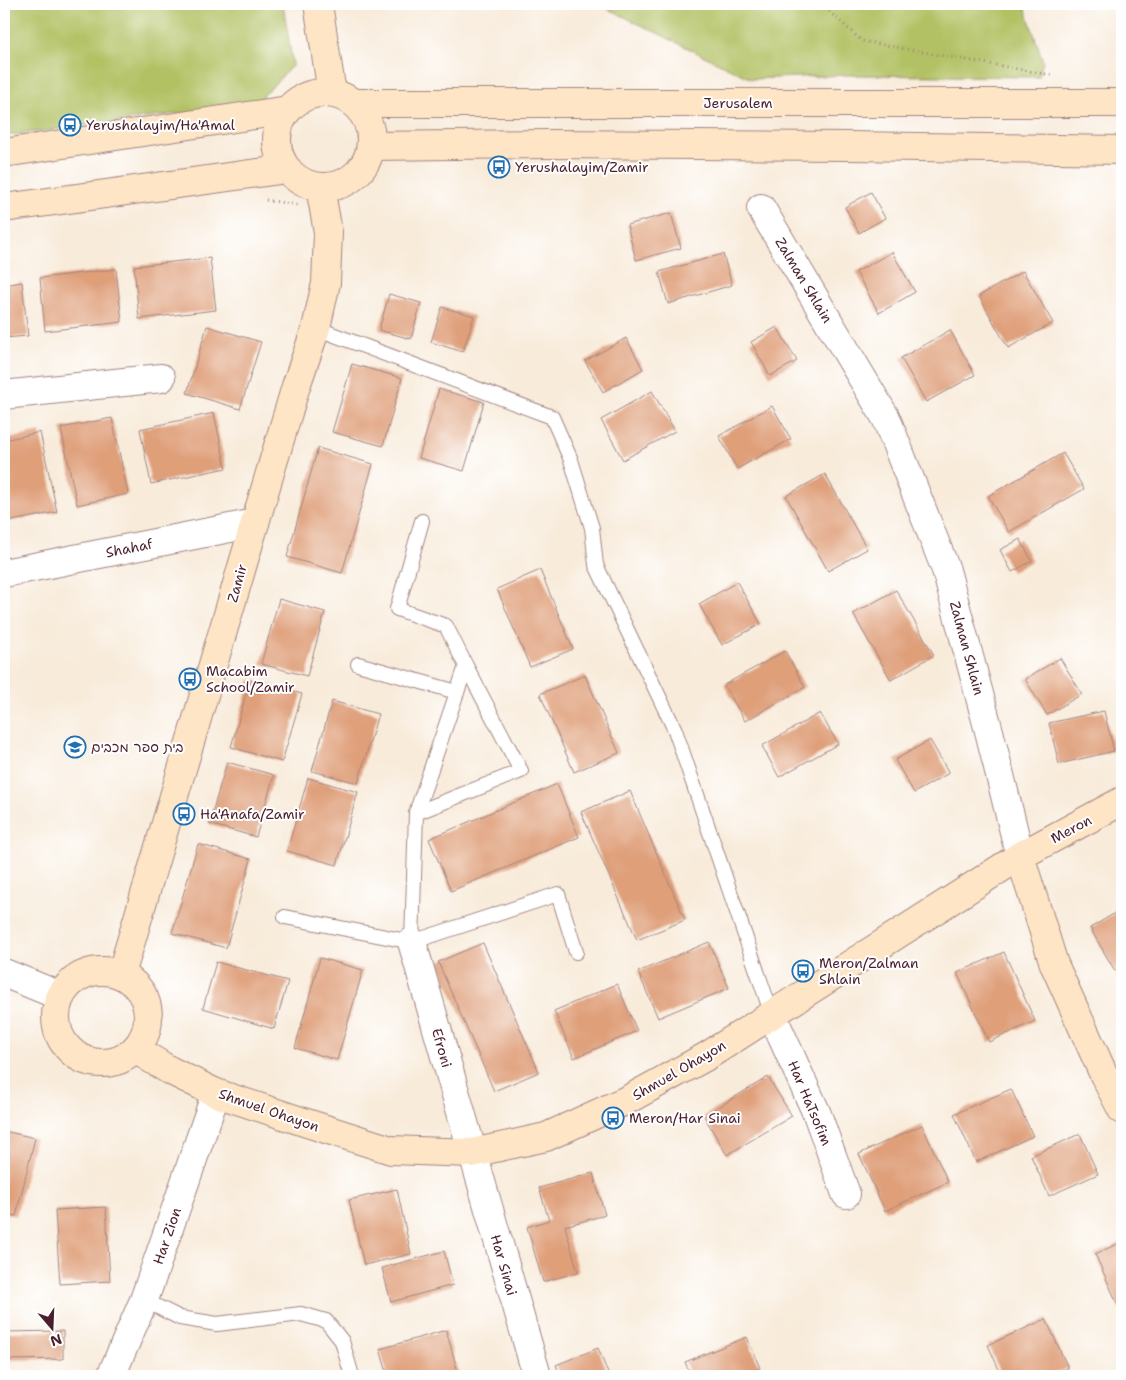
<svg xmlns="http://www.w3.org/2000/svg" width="1126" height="1380" viewBox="0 0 1126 1380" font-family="'Shantell Sans','Playpen Sans Hebrew',sans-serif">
	<rect width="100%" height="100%" fill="#fff"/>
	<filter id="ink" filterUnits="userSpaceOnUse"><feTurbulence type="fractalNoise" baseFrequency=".02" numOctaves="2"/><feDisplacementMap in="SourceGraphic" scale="10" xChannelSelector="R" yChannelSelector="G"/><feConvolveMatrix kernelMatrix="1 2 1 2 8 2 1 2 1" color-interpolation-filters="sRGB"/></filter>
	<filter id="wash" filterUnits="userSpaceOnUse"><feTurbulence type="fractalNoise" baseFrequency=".0096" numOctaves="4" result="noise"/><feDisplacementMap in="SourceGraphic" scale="20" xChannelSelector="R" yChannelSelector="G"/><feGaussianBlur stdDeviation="1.12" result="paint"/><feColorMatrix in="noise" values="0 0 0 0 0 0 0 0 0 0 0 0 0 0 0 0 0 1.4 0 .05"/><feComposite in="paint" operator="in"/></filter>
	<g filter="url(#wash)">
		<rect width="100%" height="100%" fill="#f8ebda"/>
		<g fill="#b2c164" stroke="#7e7048">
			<polygon points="4,4 283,4 293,65 255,104 4,136"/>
			<polygon points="598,4 1024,4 1043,61 1039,77 847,75 751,79"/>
		</g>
		<g id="blocks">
			<g fill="#df9f79">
				<polygon points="871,192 885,218 859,233 845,207"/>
				<polygon points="671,213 681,248 636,260 627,225"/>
				<polygon points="892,252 915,292 879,313 856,272"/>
				<polygon points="723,254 732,285 668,304 659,272"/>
				<polygon points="210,258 216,310 139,319 134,266"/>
				<polygon points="116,269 122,322 45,331 40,278"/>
				<polygon points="1023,271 1053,323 1008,348 979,296"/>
				<polygon points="22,282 28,336 4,338 4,285"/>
				<polygon points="389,294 421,303 411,339 379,330"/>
				<polygon points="442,307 474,316 463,352 431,342"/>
				<polygon points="207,326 261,342 240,409 187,393"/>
				<polygon points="777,327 797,361 770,376 751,342"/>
				<polygon points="950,330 975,375 926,402 901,358"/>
				<polygon points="626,338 643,369 603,392 585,361"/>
				<polygon points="352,364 402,378 383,446 332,432"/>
				<polygon points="439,389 484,402 464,471 419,458"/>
				<polygon points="652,391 675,431 623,460 601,420"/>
				<polygon points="772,406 791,439 737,469 719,436"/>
				<polygon points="214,413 226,468 151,484 140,429"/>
				<polygon points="112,418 128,494 77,505 61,428"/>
				<polygon points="40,432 57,512 7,522 4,504 4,440"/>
				<polygon points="318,448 373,464 342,573 287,557"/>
				<polygon points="1063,453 1084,489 1009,532 988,496"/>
				<polygon points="825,474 867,549 828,571 786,496"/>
				<polygon points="1020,539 1032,561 1012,572 1000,550"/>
				<polygon points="540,570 573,649 530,667 497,589"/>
				<polygon points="737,582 761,624 722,645 699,604"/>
				<polygon points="896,590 934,655 891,680 853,614"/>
				<polygon points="279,599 325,612 307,676 261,664"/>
				<polygon points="785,651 805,687 745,721 724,685"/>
				<polygon points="1060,658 1082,694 1047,715 1025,679"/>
				<polygon points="585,675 619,753 574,772 540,694"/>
				<polygon points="250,680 302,694 282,762 231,747"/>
				<polygon points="332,701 378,714 358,783 312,771"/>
				<polygon points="1104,711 1114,751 1059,764 1049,723"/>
				<polygon points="820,713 838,744 779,777 762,746"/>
				<polygon points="930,740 949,773 914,793 895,760"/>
				<polygon points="227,762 274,775 256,837 209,824"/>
				<polygon points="308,778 358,792 337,865 287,851"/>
				<polygon points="557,784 579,837 451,891 429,839"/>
				<polygon points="630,791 685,920 637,940 581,812"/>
				<polygon points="198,844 251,859 226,948 172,933"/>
				<polygon points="1122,909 1122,967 1115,971 1090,928"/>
				<polygon points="709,942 729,988 658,1018 638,972"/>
				<polygon points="483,943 539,1072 494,1091 438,962"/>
				<polygon points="1004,952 1035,1021 989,1042 957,973"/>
				<polygon points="320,958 363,970 337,1060 295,1048"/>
				<polygon points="216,962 288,981 274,1029 203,1008"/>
				<polygon points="617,984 637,1031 574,1058 554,1011"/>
				<polygon points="768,1077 792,1116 727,1155 704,1116"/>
				<polygon points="1011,1089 1033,1136 976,1162 954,1114"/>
				<polygon points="922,1125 948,1182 885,1211 859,1154"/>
				<polygon points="4,1131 35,1138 16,1216 4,1213"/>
				<polygon points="1080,1134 1098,1174 1049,1196 1031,1156"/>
				<polygon points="593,1173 605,1215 565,1226 578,1272 543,1282 527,1227 549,1220 539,1188"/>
				<polygon points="397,1189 411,1254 364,1265 349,1200"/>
				<polygon points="106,1207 110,1281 60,1284 55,1210"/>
				<polygon points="1122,1242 1122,1314 1095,1254"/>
				<polygon points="444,1251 453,1285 391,1302 382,1268"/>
				<polygon points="1046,1319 1068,1368 1050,1376 1002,1376 988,1345"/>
				<polygon points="446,1330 459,1376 388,1376 380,1349"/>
				<polygon points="63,1331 63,1359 4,1360 4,1332"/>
				<polygon points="747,1337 760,1368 740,1376 691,1376 685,1362"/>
				<polygon points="598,1348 609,1376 560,1376 556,1365"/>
			</g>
		</g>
	</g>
	<g filter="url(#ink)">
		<use href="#blocks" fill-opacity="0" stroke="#a18582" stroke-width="1"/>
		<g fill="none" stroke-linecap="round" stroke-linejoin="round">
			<g stroke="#a18582" stroke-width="16">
				<g id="lane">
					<polyline points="316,328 552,417 571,460 592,528 596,565 675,730 772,1015"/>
					<polyline points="358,664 457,692"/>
					<polyline points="416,813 521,771 466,666"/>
					<polyline points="285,917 412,942 558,894 576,952"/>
					<polyline points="412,942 416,813 466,666 446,626 397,609 422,521"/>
					<polyline points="144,1300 180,1318 217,1324 301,1314 326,1321 342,1341 352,1376"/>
				</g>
			</g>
			<g stroke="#a18582" stroke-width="30">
				<g id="street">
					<polyline points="761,208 886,418 946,570 990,735 1020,856"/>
					<polyline points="4,395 161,378"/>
					<polyline points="4,573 255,523"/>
					<polyline points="412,942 537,1376"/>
					<polyline points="4,973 60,996"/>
					<polyline points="772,1015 817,1114 846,1194"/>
					<polyline points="111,1376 144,1300 216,1093"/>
				</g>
			</g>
			<g stroke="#a18582" stroke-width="30">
				<g id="secondary">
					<polyline points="318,4 332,93"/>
					<circle cx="324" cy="140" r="47"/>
					<polyline points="354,103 1122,103"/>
					<polyline points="371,146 548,144 849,146 1122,150"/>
					<polyline points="4,153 288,110"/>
					<polyline points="4,208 287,169"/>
					<polyline points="1020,856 1054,964 1104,1075 1122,1110"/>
					<circle cx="102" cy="1017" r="46"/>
					<polyline points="121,975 255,523 296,386 316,328 326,283 328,232 320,187"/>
					<polyline points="135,1049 169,1070 216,1093 310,1124 391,1150 472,1153 546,1137 627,1100 707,1056 1020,856 1122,801"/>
				</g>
			</g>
			<g stroke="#a18582" stroke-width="3" stroke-dasharray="1 4" stroke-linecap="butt">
				<polyline points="823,4 824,7 862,41 1051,75"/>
				<polyline points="266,200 297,205"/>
			</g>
			<use href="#lane" stroke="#fff" stroke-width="14"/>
			<use href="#street" stroke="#fff" stroke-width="28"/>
			<use href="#secondary" stroke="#fde5c5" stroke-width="28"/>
		</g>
	</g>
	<defs>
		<g id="bus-ring" transform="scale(1.125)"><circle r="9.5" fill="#fff" stroke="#1f6fb2" stroke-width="1.5"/><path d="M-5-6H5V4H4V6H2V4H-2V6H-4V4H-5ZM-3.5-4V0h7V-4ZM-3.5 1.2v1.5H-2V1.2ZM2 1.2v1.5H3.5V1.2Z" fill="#1f6fb2"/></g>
		<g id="school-ring" transform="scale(1.125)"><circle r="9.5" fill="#fff" stroke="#1f6fb2" stroke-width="1.5"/><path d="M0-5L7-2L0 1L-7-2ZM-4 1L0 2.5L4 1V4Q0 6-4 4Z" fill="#1f6fb2"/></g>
	</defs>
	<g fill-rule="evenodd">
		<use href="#bus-ring" x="70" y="125"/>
		<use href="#bus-ring" x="499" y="167"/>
		<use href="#bus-ring" x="190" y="679"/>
		<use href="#school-ring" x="75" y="747"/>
		<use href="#bus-ring" x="184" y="814"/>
		<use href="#bus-ring" x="803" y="971"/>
		<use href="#bus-ring" x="613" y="1118"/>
	</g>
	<g text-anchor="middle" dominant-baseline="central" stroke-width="4" stroke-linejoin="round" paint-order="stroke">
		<g font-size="14" fill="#4a1f2b" stroke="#fff">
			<text x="738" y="103">Jerusalem</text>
			<text transform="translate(804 280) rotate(59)">Zalman Shlain</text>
			<text transform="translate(129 548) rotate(-11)">Shahaf</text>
			<text transform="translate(237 583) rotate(-74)">Zamir</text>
			<text transform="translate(967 648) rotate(75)">Zalman Shlain</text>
			<text transform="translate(1071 829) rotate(-28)">Meron</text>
			<text transform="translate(442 1048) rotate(74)">Efroni</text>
			<text transform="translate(679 1070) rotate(-30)">Shmuel Ohayon</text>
			<text transform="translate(810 1103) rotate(67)">Har HaTsofim</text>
			<text transform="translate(269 1110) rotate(19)">Shmuel Ohayon</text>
			<text transform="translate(167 1236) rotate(-71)">Har Zion</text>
			<text transform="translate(504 1265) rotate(74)">Har Sinai</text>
		</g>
		<g font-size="14" fill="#4a1f2b" stroke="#fff" text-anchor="start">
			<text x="86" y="125">Yerushalayim/Ha'Amal</text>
			<text x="515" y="167">Yerushalayim/Zamir</text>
			<text x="206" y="671">Macabim<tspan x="206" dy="16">School/Zamir</tspan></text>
			<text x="91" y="747">בית ספר מכבים</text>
			<text x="200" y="814">Ha'Anafa/Zamir</text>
			<text x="819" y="963">Meron/Zalman<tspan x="819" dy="16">Shlain</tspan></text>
			<text x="629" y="1118">Meron/Har Sinai</text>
		</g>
	</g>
	<rect width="1126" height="1380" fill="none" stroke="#fff" stroke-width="20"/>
	<g transform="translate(52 1328) rotate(161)" stroke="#ffffff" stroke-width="4" paint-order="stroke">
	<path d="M0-4L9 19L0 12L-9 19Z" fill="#4a1f2b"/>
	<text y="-8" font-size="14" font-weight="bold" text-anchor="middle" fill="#4a1f2b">N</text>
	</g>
</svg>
